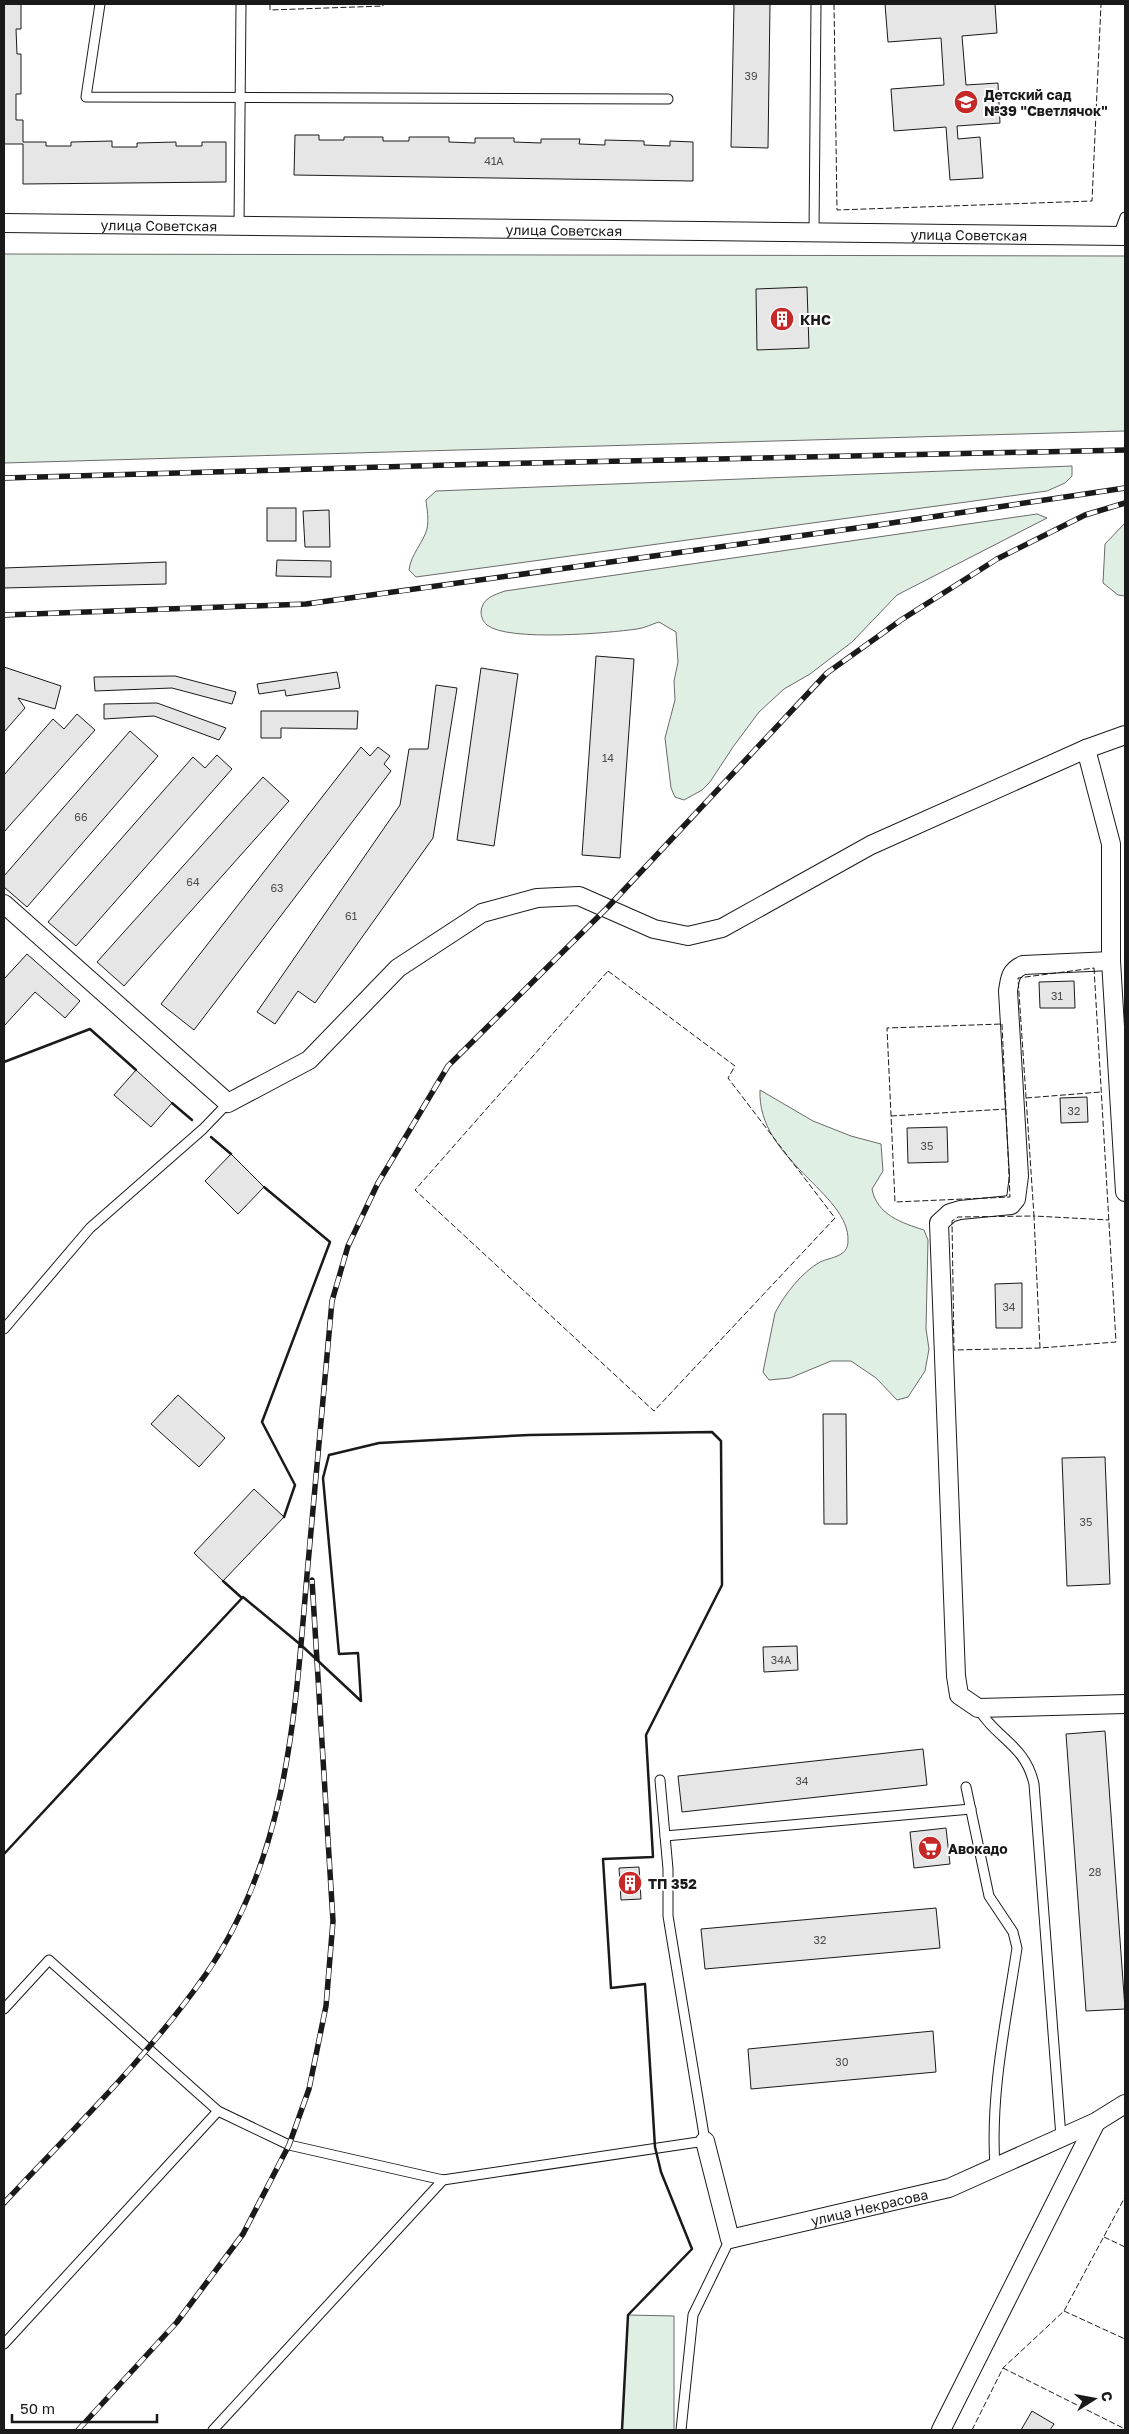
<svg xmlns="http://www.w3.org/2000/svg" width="1129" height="2434" viewBox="0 0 1129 2434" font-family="'Golos Text',sans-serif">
	<rect width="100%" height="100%" fill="#fff"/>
	<g fill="#e0efe3" stroke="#6a6a6a">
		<polygon points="4,254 1125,256 1125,431 4,463"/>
		<path d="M1072,466V476L1065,483L1047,491L416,577L409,570C411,554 423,543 427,529C429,519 427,510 426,500L436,491Z"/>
		<path d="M1037,514L1047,518L897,595L852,642L810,674L784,689L759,712L733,747L710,782L702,790L684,800L675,797L671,788L665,738L675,700L674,681L678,662L676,632L659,622C652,624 645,628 637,629C609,633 508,642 487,625C483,622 481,616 481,612C482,598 494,595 505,591Z"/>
		<polygon points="1125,523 1125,596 1118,595 1103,583 1105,544"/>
		<path d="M760,1090L813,1121L851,1136L881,1144L883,1171L872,1189C877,1215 902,1223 924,1230L928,1240L926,1329L929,1349L925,1371L908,1397L897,1400L876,1378L851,1361H831L790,1378L769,1380L763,1372L775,1313C784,1295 802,1272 820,1262C831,1257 848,1257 848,1241C850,1193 757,1160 760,1090Z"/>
		<polygon points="628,2315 674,2316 674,2430 622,2430"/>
	</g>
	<g fill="#e6e6e6" stroke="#1a1a1a">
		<polygon points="4,4 21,4 21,29 16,29 17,54 21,54 21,94 16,94 16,120 23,120 23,142 46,142 46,146 71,146 71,142 112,141 112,147 137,147 137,143 176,142 176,146 202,146 202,142 226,142 226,182 23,184 23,144 4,144"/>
		<polygon points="734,4 770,4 768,148 731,147"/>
		<polygon points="885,4 995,4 997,33 962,36 966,85 998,83 1000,123 957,126 958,139 980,137 983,178 950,180 946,127 894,131 891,89 944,85 941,38 888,42"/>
		<polygon points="295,135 319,135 319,140 344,140 344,137 383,137 383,141 409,141 409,137 449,137 449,142 475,143 475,138 514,138 514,142 541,143 541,139 580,139 579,144 605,145 605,140 644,141 644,145 670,146 670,141 693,142 693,181 294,175"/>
		<polygon points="807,287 809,348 757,350 756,289"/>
		<rect x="267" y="508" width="29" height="33"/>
		<polygon points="329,510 330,547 305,547 303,511"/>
		<polygon points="277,560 331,561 331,577 276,576"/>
		<polygon points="166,562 166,584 4,588 4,568"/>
		<polygon points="596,656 634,659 620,858 582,855"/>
		<polygon points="4,667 61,686 55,709 18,698 25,708 4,732"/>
		<polygon points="481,668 518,674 494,846 457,840"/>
		<polygon points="337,672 340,688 286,696 285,690 259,694 257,684"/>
		<polygon points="175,676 236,692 232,704 172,688 95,691 94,677"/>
		<polygon points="436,685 457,688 433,838 315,1003 298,991 275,1024 257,1012 400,805 409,749 428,749"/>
		<polygon points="157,703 226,728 219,740 154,716 104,719 104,704"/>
		<polygon points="261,711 358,711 357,729 281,728 281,738 261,738"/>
		<polygon points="77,714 95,730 4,832 4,775 53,719 64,729"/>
		<polygon points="130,731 158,756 27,907 4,887 4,876"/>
		<polygon points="361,747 370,756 378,747 390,756 384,764 391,771 194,1030 161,1004"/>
		<polygon points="217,755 232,769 76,946 48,922 193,757 205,768"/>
		<polygon points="263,777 289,801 124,986 97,962"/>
		<polygon points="27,954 80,1001 65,1018 35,992 4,1026 4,979"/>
		<polygon points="1074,981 1075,1008 1040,1008 1039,982"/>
		<polygon points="136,1070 172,1103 151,1127 114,1095"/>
		<polygon points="1087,1097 1088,1122 1061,1123 1060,1098"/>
		<polygon points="947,1127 948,1162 908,1163 907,1128"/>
		<polygon points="231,1154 264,1187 238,1214 205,1181"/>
		<polygon points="1022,1283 1022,1328 996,1328 995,1284"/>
		<polygon points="178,1395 225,1438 199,1467 151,1424"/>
		<polygon points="823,1414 846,1414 847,1524 824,1524"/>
		<polygon points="1105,1457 1110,1584 1067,1586 1062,1458"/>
		<polygon points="254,1489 284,1517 223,1581 194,1553"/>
		<polygon points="797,1646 798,1670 764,1672 763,1647"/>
		<polygon points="1105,1731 1125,2009 1086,2011 1066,1734"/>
		<polygon points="923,1749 927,1785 682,1812 678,1776"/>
		<polygon points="946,1828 950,1864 914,1868 910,1832"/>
		<polygon points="639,1867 641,1899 621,1900 619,1868"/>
		<polygon points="936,1908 940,1948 705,1969 701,1929"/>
		<polygon points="933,2031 936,2072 751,2089 748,2049"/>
		<polygon points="1032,2411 1054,2424 1050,2430 1021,2430"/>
	</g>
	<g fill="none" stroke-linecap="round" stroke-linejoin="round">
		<g stroke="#1a1a1a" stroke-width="11">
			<g id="service">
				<polyline points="100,4 86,97 668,99"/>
				<polyline points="239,226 241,4"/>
				<polyline points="814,233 816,4"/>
				<polyline points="1118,236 1125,217"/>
				<polyline points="4,1329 90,1228 203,1129 228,1103"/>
				<path d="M978,1708C996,1739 1025,1744 1034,1784L1061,2137"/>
				<path d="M966,1787L989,1896L1013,1932L1017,1948C1006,2021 990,2094 995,2167"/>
				<polyline points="665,1836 971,1809"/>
				<polyline points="4,2009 49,1960 218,2111 289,2145 443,2180 705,2141 668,1916 668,1869 660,1780"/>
				<polyline points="4,2344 218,2111"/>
				<polyline points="213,2430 443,2180"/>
				<polyline points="681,2430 693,2315 730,2239"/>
			</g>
		</g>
		<g stroke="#1a1a1a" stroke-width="20">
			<g id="minor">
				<path id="s1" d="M4,223L1125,236"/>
				<polyline points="1086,749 1111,844 1111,961 1125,1192"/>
				<polyline points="4,904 228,1103 309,1060 398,968 482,913 537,898 579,896 654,929 688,936 722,928 871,845 1086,749 1125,735"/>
				<path d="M1111,961L1023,965C1010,971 1010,978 1008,991L1019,1176L1016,1199L1011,1205L960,1210L950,1213L939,1223L940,1250L956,1676L959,1695L978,1708L1125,1704"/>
				<path id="s2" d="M705,2141L730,2239L949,2188L1096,2122L1125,2104"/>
				<polyline points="941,2430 1096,2122"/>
			</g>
		</g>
		<use href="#service" stroke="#fff" stroke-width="9"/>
		<use href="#minor" stroke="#fff" stroke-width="18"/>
		<g stroke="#1a1a1a" stroke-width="5.5">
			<g id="rail">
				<polyline points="4,478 485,464 1125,450"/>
				<polyline points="4,615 306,604 878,525 1125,488"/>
				<path d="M4,2203C73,2129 148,2057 206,1974C288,1855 295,1714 307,1575C315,1484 324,1392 332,1301L348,1246L378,1183L448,1066L608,907L827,673L901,620L997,559L1085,515L1125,503"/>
				<polyline points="78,2430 177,2322 243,2234 289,2145 309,2089 326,2006 333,1921 312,1580"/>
			</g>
		</g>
		<use href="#rail" stroke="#fff" stroke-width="4" stroke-dasharray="11" stroke-linecap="butt"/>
		<g stroke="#1a1a1a" stroke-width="1" stroke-dasharray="6 2.5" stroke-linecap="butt">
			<polyline points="270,4 270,10 383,6 383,4"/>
			<polyline points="834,4 837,210 1092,201 1101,4"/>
			<polyline points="1125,855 1125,881"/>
			<polygon points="1094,968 1116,1342 1040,1348 954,1350 952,1221 958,1217 1034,1216 1018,978"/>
			<polygon points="608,971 735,1066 728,1078 835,1218 654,1411 415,1190"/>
			<polygon points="1002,1024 1010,1197 895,1202 887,1028"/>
			<polyline points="1026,1098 1101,1092"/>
			<polyline points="891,1116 1006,1109"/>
			<polyline points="1040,1348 1034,1216 1109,1220"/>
			<polyline points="1104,2237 1125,2247"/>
			<polyline points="1064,2311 1125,2339"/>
			<polyline points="1003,2368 1125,2429"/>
			<polyline points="972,2430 1003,2368 1064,2311 1125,2197"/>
		</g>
		<g stroke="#1a1a1a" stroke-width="2.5">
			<polyline points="4,1062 90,1029 136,1070"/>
			<polyline points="172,1103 192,1120"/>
			<polyline points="211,1137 231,1154"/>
			<polyline points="264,1187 330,1242 262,1422 295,1485 284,1517"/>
			<polyline points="223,1581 242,1598"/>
			<polyline points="4,1854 243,1597 301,1645 361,1701 358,1653 339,1654 323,1478 329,1455 379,1443 529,1435 712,1432 721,1441 722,1585 646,1735 653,1857 603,1859 611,1988 645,1984 655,2147 661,2172 692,2249 628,2315 622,2430"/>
		</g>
	</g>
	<defs>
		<g id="school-disc" transform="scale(1.25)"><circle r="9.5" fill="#c62828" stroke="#fff"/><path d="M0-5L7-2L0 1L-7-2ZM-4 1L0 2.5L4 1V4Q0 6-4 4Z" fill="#fff"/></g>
		<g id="building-disc" transform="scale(1.25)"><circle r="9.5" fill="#c62828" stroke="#fff"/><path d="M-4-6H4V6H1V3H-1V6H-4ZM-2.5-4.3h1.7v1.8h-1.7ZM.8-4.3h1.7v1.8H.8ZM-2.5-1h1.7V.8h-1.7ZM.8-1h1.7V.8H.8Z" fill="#fff"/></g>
		<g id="supermarket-disc" transform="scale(1.25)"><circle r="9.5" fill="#c62828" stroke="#fff"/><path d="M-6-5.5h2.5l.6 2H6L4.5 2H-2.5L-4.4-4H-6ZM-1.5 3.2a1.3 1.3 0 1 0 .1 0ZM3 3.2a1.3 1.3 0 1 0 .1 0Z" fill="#fff"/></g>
	</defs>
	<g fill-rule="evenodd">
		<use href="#school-disc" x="966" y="102"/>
		<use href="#building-disc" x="782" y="319"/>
		<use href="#supermarket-disc" x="930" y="1848"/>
		<use href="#building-disc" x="630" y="1883"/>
	</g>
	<g text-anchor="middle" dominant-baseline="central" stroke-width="4" stroke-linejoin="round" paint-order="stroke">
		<g font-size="11" fill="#4d4d4d">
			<text x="751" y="75">39</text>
			<text x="494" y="160">41А</text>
			<text x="608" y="757">14</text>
			<text x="81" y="816">66</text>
			<text x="193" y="881">64</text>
			<text x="277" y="887">63</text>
			<text x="351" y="915">61</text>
			<text x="1057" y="995">31</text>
			<text x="1074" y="1110">32</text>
			<text x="927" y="1145">35</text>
			<text x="1009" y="1306">34</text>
			<text x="1086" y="1521">35</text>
			<text x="781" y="1659">34А</text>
			<text x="802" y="1780">34</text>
			<text x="1095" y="1871">28</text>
			<text x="820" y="1939">32</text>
			<text x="842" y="2061">30</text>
		</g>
		<g font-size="14" font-weight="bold" fill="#1a1a1a" stroke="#fff" text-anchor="start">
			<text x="984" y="94">Детский сад<tspan x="984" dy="16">№39 "Светлячок"</tspan></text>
			<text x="800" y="319">КНС</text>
			<text x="948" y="1848">Авокадо</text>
			<text x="648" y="1883">ТП 352</text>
		</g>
		<g font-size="14" fill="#1a1a1a" stroke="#fff">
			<text stroke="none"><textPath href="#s1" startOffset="155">улица Советская</textPath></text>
			<text stroke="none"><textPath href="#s1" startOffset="560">улица Советская</textPath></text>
			<text stroke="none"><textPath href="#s1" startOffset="965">улица Советская</textPath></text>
			<text stroke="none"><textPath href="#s2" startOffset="244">улица Некрасова</textPath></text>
		</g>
	</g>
	<rect width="1129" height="2434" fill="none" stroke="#1a1a1a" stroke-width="10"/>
	<g transform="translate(1094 2399) rotate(79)" stroke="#ffffff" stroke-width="4" paint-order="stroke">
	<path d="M0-4L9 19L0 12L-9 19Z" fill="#1a1a1a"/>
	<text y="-8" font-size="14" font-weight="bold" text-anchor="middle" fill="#1a1a1a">С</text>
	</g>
	<path d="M12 2414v8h145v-8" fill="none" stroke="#1a1a1a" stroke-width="2.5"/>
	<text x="20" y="2414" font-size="15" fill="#1a1a1a" stroke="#ffffff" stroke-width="4" paint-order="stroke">50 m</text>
</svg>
